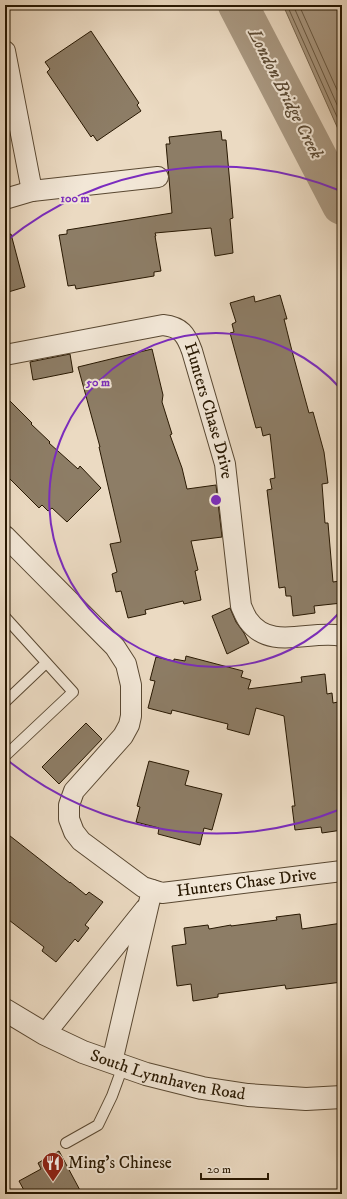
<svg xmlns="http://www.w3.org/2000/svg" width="347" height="1199" viewBox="0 0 347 1199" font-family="'IM FELL DW Pica',serif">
	<rect width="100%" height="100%" fill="#ebdac2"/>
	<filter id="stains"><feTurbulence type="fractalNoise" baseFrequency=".005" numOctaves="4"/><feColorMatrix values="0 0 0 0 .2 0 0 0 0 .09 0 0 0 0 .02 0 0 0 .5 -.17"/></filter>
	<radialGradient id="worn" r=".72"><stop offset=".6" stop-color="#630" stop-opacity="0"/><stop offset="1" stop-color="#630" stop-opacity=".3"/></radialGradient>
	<polygon fill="#a99881" stroke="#75654e" points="283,5 335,5 342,19 342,138"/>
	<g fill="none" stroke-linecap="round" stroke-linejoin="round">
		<g stroke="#685842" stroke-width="1">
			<polyline points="287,5 342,128"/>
			<polyline points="293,5 342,116"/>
			<polyline points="299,5 342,101"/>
		</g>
		<polyline stroke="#a99881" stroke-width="40" points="238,5 342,205"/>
	</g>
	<g fill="#8d7d66" stroke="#281802">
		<polygon points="91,31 139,103 137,105 141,111 97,141 93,135 91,137 47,72 50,69 45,62"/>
		<polygon points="221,131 222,140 226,140 233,218 230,219 233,253 215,256 211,228 155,233 156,236 155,236 161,271 154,272 154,276 76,289 75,285 68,286 59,235 67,234 67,230 172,213 166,144 170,144 169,137"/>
		<polygon points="11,234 25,287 5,293 5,235"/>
		<polygon points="280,295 287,319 284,319 292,351 309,413 313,412 324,452 328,483 322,484 325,523 328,523 333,582 340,581 342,603 314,606 315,613 293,616 291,596 286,596 285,587 279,588 267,490 272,489 270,479 275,478 270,434 263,436 261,427 256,428 230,333 234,332 232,324 236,322 230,303 254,296 255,302"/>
		<polygon points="152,349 163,395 162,402 172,434 170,435 182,468 187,489 216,485 222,537 191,541 198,570 195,571 201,600 184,604 183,601 145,610 146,614 128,618 121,591 116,592 112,574 117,572 110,544 121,542 99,447 100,447 78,367"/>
		<polygon points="70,354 73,372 33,380 30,362"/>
		<polygon points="5,396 32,423 31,424 50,442 49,443 78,469 80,466 101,488 67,522 52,508 48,511 42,505 39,508 5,474"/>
		<polygon points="230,608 236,622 244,633 249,643 227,654 212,616"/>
		<polygon points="186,656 243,671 241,677 251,680 248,689 302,682 301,677 325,674 327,694 332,693 333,703 338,702 342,736 342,830 322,833 321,827 295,830 292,806 295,806 284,716 256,708 249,735 227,729 228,724 172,710 171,714 148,708 155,681 150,680 156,657 174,661 174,659 185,661"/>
		<polygon points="86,723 102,739 59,784 42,767"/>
		<polygon points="149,761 189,771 185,785 222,794 212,830 204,828 200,845 158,834 159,828 136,822 140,807 137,806"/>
		<polygon points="5,832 70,883 70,882 86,895 89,892 103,902 85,925 89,928 78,942 75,939 56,962 42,951 44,947 5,917"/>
		<polygon points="300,914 302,929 342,923 342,982 286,989 285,985 218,994 218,997 193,1001 191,984 177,986 172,946 186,944 184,928 208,925 209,929 231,925 231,926 277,920 276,917"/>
		<polygon points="59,1151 82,1194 26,1194 19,1181 41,1169 38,1163"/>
	</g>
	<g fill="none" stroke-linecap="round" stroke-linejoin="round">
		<g stroke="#594832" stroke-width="12">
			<g id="service">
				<polyline points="5,617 73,692 5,756"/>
				<polyline points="5,702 46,663"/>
				<polyline points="66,1143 98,1125 112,1096 123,1066"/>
			</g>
		</g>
		<g stroke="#594832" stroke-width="22">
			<g id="minor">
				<polyline points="5,51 32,191"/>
				<polyline points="5,199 32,191 158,177"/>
				<path id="s1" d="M5,355L163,325C181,327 186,334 192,351L225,464L241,606C243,610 245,616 248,620C270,652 311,629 342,636"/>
				<path id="s2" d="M5,536L115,647L126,664L131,685V716L129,725L123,736L74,791L69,805V819L74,832L81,841L143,887L162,893L342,871"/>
				<polyline points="45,1034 145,909"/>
				<polyline points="112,1062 152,890"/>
			</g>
		</g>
		<g stroke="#594832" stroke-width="24">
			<g id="tertiary">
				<path id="s3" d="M5,1010L45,1034L83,1052L146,1074L202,1088L248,1095L306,1099L342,1097"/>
			</g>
		</g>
		<use href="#service" stroke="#f2e7d7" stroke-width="10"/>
		<use href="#minor" stroke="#f2e7d7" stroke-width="20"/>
		<use href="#tertiary" stroke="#f2e7d7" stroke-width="22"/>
	</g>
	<g fill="none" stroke="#7b2cbf" stroke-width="2">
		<path d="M341 611A167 167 0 1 1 341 389"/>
		<path d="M341 809A333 333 0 0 1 6 759M6 241A333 333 0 0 1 341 191"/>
	</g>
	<defs>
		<g id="restaurant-pin" transform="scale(1.15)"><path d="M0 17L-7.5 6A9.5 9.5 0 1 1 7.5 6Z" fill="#8f2418" stroke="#f2e7d7"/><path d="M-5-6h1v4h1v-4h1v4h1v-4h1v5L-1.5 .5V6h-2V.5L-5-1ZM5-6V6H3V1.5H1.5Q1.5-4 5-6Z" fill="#fff"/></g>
	</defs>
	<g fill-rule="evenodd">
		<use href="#restaurant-pin" x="53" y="1163"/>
	</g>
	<g text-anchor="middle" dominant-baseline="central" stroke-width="4" stroke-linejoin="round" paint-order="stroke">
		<g font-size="17" fill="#281802" stroke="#f2e7d7">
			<text stroke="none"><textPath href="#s1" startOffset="265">Hunters Chase Drive</textPath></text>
			<text stroke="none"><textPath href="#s2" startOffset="561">Hunters Chase Drive</textPath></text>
			<text stroke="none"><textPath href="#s3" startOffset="177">South Lynnhaven Road</textPath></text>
		</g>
		<g font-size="17" fill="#281802" stroke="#f2e7d7" text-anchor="start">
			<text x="68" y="1163">Ming's Chinese</text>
		</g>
		<g font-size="18" font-style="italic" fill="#5c4b35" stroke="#f2e7d7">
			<text transform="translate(285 94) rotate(63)">London Bridge Creek</text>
		</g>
	</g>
	<circle cx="216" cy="500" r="6" fill="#7b2cbf" stroke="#f2e7d7" stroke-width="2"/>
	<g font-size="12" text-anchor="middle" font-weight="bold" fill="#7b2cbf" stroke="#f2e7d7" stroke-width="4" stroke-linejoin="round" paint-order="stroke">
		<text x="75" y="202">100 m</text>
		<text x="98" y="386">50 m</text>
	</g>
	<rect width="347" height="1199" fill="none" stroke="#ebdac2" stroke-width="20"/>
	<rect x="6" y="6" width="335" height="1187" fill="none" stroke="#281802" stroke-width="2"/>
	<rect x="10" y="10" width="327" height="1179" fill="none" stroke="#281802"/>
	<path d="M201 1173v6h67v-6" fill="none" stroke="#281802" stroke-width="2"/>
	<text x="207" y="1173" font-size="12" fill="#281802" stroke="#f2e7d7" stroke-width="3" paint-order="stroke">20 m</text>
	<rect width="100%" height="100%" filter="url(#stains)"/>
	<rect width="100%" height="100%" fill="url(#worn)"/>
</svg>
